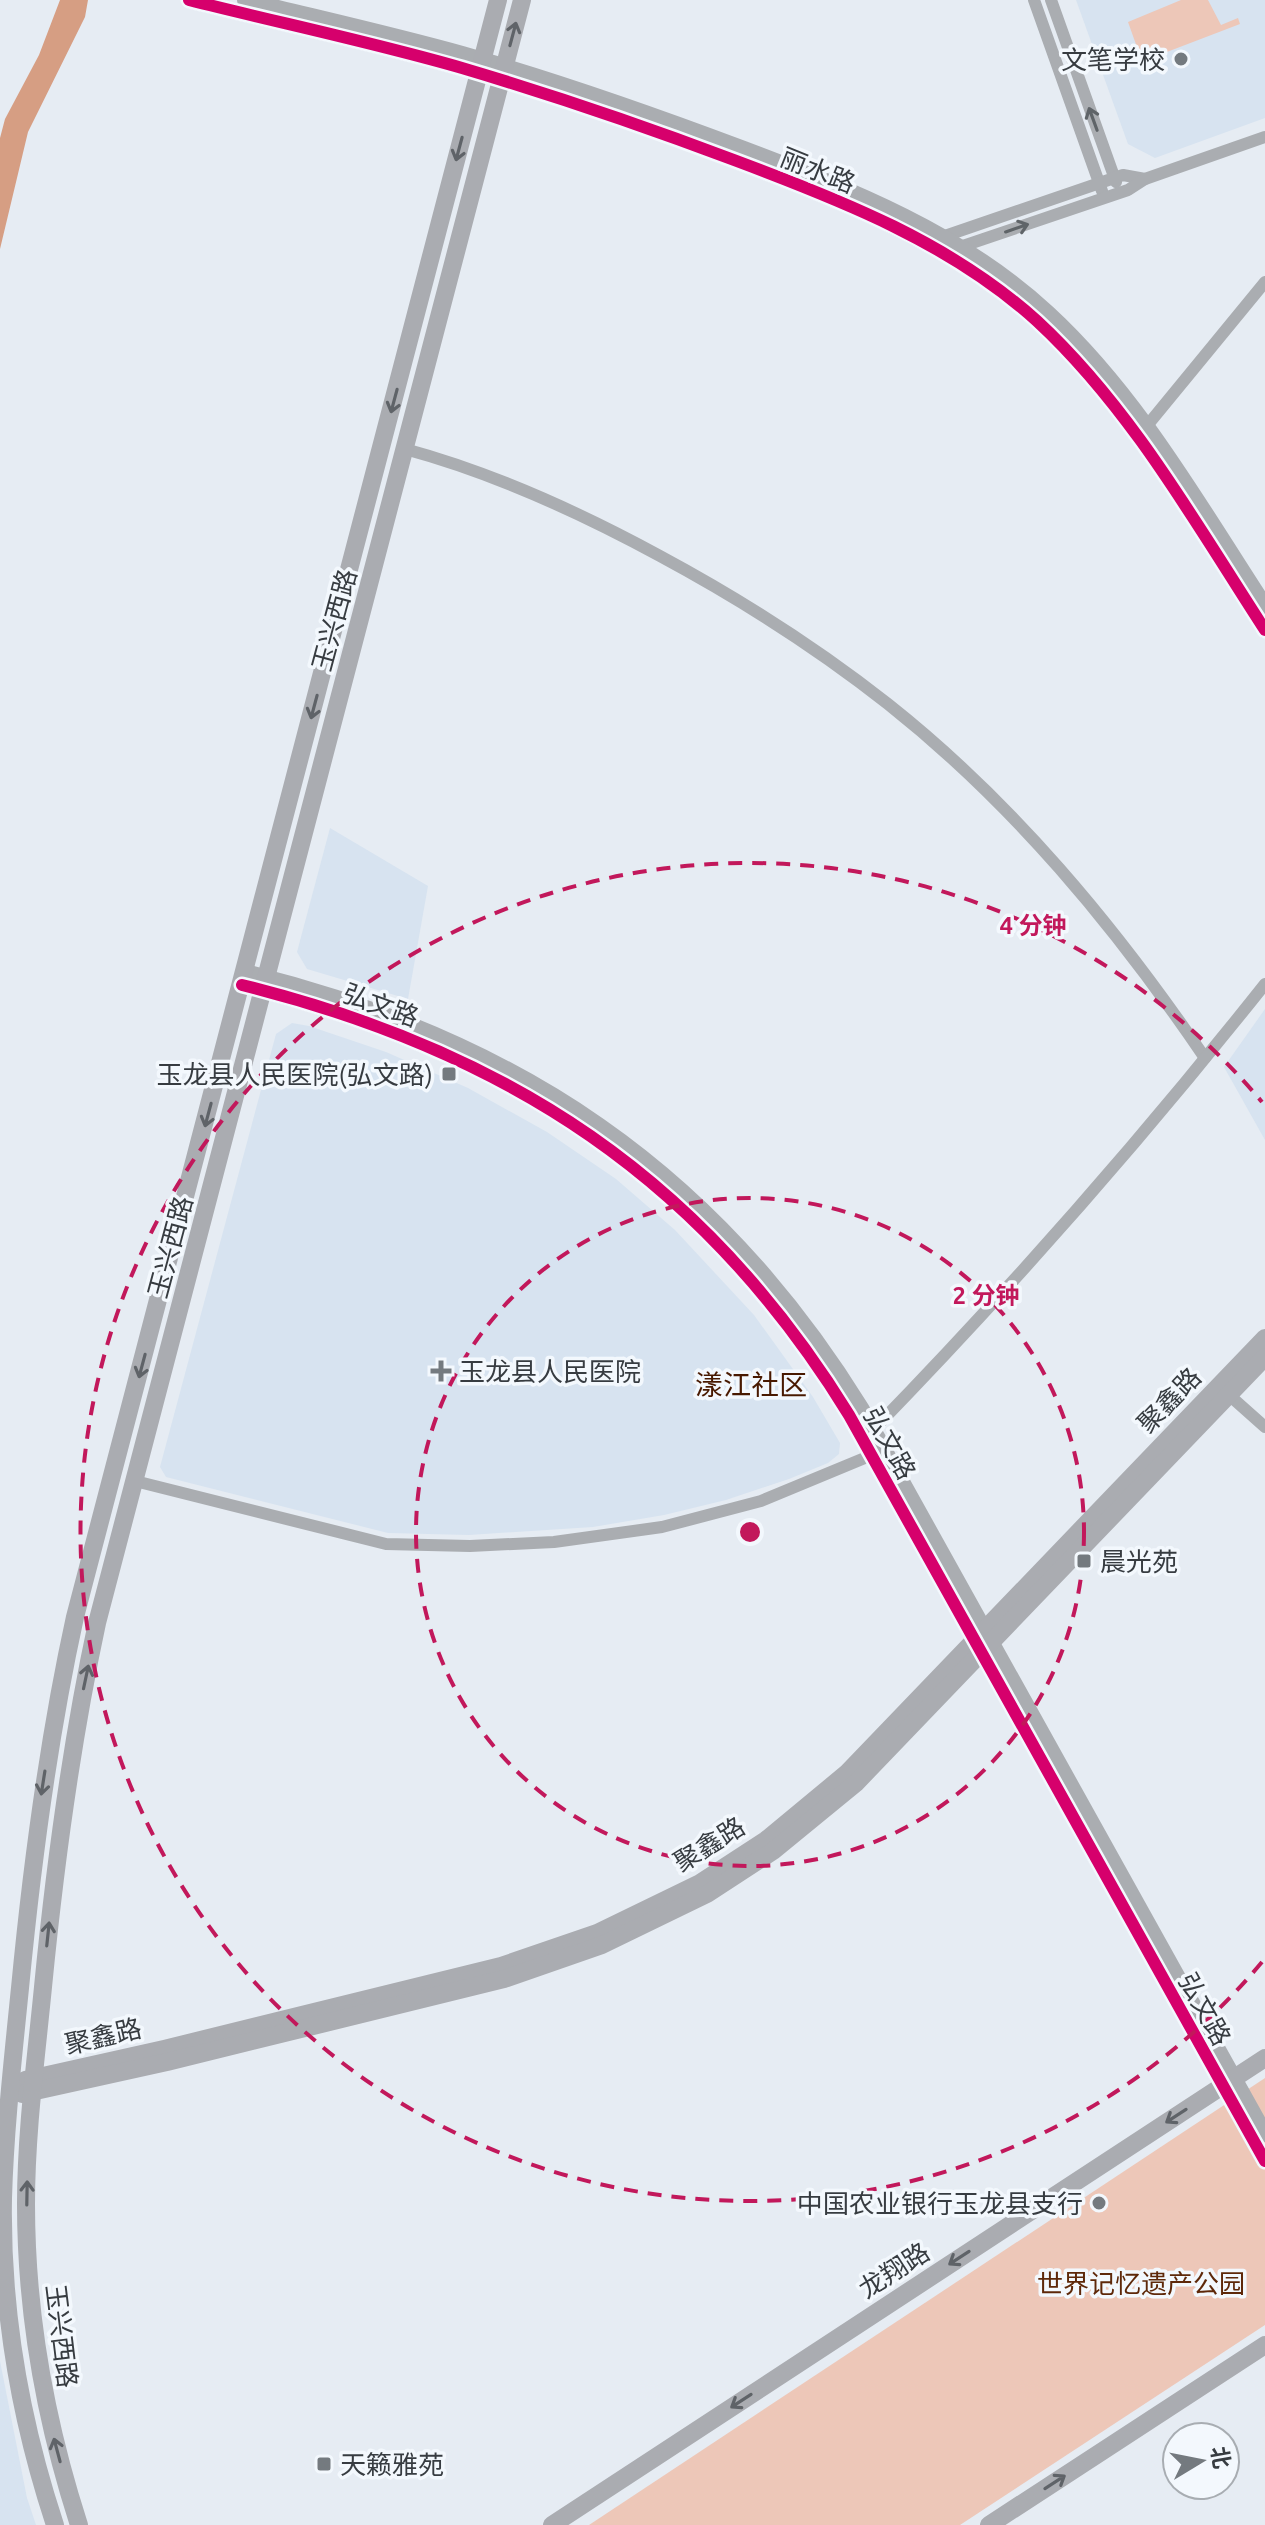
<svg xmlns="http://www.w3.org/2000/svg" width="1265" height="2525" viewBox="0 0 1265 2525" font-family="Ubuntu,'Noto Sans SC',sans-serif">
	<rect width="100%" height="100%" fill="#e6ecf3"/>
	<g fill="#d7e3f0">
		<polygon points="1076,0 1265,0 1265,118 1155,158 1128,144"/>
		<polygon points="330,828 428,886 408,999 307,969 297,952"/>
		<polygon points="1265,1009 1265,1140 1224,1067"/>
		<polygon points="292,1023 309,1026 386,1052 468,1088 547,1132 616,1179 675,1230 754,1315 813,1397 840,1443 839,1454 828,1463 789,1479 726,1500 664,1515 593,1527 469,1535 388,1533 166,1477 160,1467 276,1034"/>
		<polygon points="0,2361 27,2498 36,2525 0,2525"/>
	</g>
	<g fill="#edc7b8">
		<polygon points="1181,0 1208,0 1221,25 1238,18 1240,24 1159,55 1148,54 1138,50 1128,22"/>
		<polygon points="1265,2078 1265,2325 960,2525 589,2525"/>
	</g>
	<polygon fill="#d69e83" points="60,0 88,0 85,17 28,132 0,249 0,138 5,119 39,55"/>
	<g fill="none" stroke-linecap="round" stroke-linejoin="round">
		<g stroke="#aaadb1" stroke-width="12">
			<polyline points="1034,0 1102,191"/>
			<polyline points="1051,0 1116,182"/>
			<polyline points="939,238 1123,175 1145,179"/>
			<polyline points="957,248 1128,190 1145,179 1265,137"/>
			<polyline points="1146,427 1265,282"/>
			<path d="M405,449C494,473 579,512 660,556C740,599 817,648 888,704C1013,803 1115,926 1205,1058"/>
			<polyline points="1229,1395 1265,1427"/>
			<path d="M873,1430C1011,1288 1142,1139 1265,984"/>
			<polyline points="135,1481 386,1544 470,1546 554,1542 662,1527 761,1501 872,1455"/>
		</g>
		<g stroke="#aaadb1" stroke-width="16">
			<path d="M189,0C280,23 372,42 462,68C553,95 644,126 734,160C841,200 951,243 1037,321C1131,408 1196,524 1265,630"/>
			<path d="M245,0C318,18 390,34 462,54C557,81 651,114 744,149C852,190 962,233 1048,313C1137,395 1199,505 1265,606"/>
			<path d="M245,972C515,1038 714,1170 861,1408L1265,2134"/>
			<path d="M242,985C508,1051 704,1179 849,1415L1265,2161"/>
		</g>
		<g stroke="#aaacb1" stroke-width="18">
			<polyline points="25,2080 164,2049 501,1966 597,1933 700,1883 766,1840 847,1773 1265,1338"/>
			<polyline points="22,2094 167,2062 504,1979 602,1945 707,1894 773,1851 856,1783 1265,1357"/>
			<path d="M55,2525C20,2419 1,2310 3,2198C5,2128 13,2058 20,1988C32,1863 48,1740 75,1617L498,0"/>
			<path d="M79,2525C45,2420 26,2315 26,2204C26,2132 36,2059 43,1987C55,1864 71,1744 97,1623L522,0"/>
			<polyline points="552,2525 1265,2058"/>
			<polyline points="989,2525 1265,2345"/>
		</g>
		<g stroke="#f3f8fd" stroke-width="17">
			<g id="cycleway">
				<path d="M189,0C280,23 372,42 462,68C553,95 644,126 734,160C841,200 951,243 1037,321C1131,408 1196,524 1265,630"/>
				<path d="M242,985C508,1051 704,1179 849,1415L1265,2161"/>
			</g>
		</g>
		<use href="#cycleway" stroke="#d6006c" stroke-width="12"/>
	</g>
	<defs><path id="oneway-shaft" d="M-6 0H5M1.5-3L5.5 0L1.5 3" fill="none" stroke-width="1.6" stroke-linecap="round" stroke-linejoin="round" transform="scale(2)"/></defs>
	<g stroke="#5f6368">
		<use href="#oneway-shaft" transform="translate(513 34) rotate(-75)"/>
		<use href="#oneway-shaft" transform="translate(459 149) rotate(105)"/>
		<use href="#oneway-shaft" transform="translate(394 401) rotate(105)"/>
		<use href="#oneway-shaft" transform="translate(314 707) rotate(105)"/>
		<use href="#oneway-shaft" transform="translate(208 1115) rotate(105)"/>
		<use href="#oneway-shaft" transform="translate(142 1366) rotate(105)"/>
		<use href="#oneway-shaft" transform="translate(86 1677) rotate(-78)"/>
		<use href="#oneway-shaft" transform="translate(43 1783) rotate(99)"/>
		<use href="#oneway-shaft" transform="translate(48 1934) rotate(-84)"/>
		<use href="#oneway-shaft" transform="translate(1176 2116) rotate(147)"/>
		<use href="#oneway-shaft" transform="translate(27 2193) rotate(-89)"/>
		<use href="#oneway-shaft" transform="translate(959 2258) rotate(147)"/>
		<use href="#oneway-shaft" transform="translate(741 2401) rotate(147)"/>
		<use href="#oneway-shaft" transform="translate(57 2450) rotate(-105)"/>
		<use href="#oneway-shaft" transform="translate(1055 2482) rotate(-33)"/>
	</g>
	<g stroke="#5f6468">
		<use href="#oneway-shaft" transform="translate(1093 119) rotate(-110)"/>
		<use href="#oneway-shaft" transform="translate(1017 228) rotate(-19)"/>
	</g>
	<g fill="none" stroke="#c2185b" stroke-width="4" stroke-dasharray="14 10">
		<circle cx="750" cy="1532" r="334"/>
		<path d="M1262 1962A669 669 0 1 1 1262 1102"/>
	</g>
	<g fill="#747a7f" stroke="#f3f8fd" stroke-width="3">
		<circle cx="1181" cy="59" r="8"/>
		<rect x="441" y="1066" width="16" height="16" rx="4"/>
		<path d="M437 1359h8v8h8v8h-8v8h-8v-8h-8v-8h8z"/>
		<rect x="1076" y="1553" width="16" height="16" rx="4"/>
		<circle cx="1099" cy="2203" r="8"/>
		<rect x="316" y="2456" width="16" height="16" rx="4"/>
	</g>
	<g text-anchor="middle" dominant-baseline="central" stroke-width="7" stroke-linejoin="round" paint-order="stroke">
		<g font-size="26" fill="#373c41" stroke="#f3f8fd" text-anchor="end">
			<text x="1165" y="59">文笔学校</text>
			<text x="433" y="1074">玉龙县人民医院(弘文路)</text>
			<text x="459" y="1371" text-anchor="start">玉龙县人民医院</text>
			<text x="1100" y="1561" text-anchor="start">晨光苑</text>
			<text x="1083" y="2203">中国农业银行玉龙县支行</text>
			<text x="340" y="2464" text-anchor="start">天籁雅苑</text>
		</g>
		<g font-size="26" fill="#373c41" stroke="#f3f8fd">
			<text transform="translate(818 170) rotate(22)">丽水路</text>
			<text transform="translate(334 620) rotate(-75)">玉兴西路</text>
			<text transform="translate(381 1005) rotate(20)">弘文路</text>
			<text transform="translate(170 1247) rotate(-75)">玉兴西路</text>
			<text transform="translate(1169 1400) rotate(-46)">聚鑫路</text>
			<text transform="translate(890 1443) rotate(61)">弘文路</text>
			<text transform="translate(709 1844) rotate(-32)">聚鑫路</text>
			<text transform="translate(1205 2009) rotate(61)">弘文路</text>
			<text transform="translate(103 2036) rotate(-13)">聚鑫路</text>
			<text transform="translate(894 2270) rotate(-33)">龙翔路</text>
			<text transform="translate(62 2336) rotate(83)">玉兴西路</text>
		</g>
		<g font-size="26" fill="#5e2809" stroke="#f3f8fd">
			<text x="1141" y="2283">世界记忆遗产公园</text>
		</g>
		<g font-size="28" fill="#481900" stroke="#f3f8fd">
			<text x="751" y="1384">漾江社区</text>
		</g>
	</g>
	<circle cx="750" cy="1532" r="12" fill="#c2185b" stroke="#f3f8fd" stroke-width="4"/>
	<g font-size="24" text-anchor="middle" font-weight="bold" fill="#c2185b" stroke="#f3f8fd" stroke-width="7" stroke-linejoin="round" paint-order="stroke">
		<text x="1033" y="934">4 分钟</text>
		<text x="986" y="1304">2 分钟</text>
	</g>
	<g transform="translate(1201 2461) rotate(80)"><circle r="38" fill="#f3f8fd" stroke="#a8adb2" stroke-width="2"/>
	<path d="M0-6L14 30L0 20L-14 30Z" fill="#747a7f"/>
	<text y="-12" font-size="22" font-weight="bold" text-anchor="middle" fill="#373c41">北</text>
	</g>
</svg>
